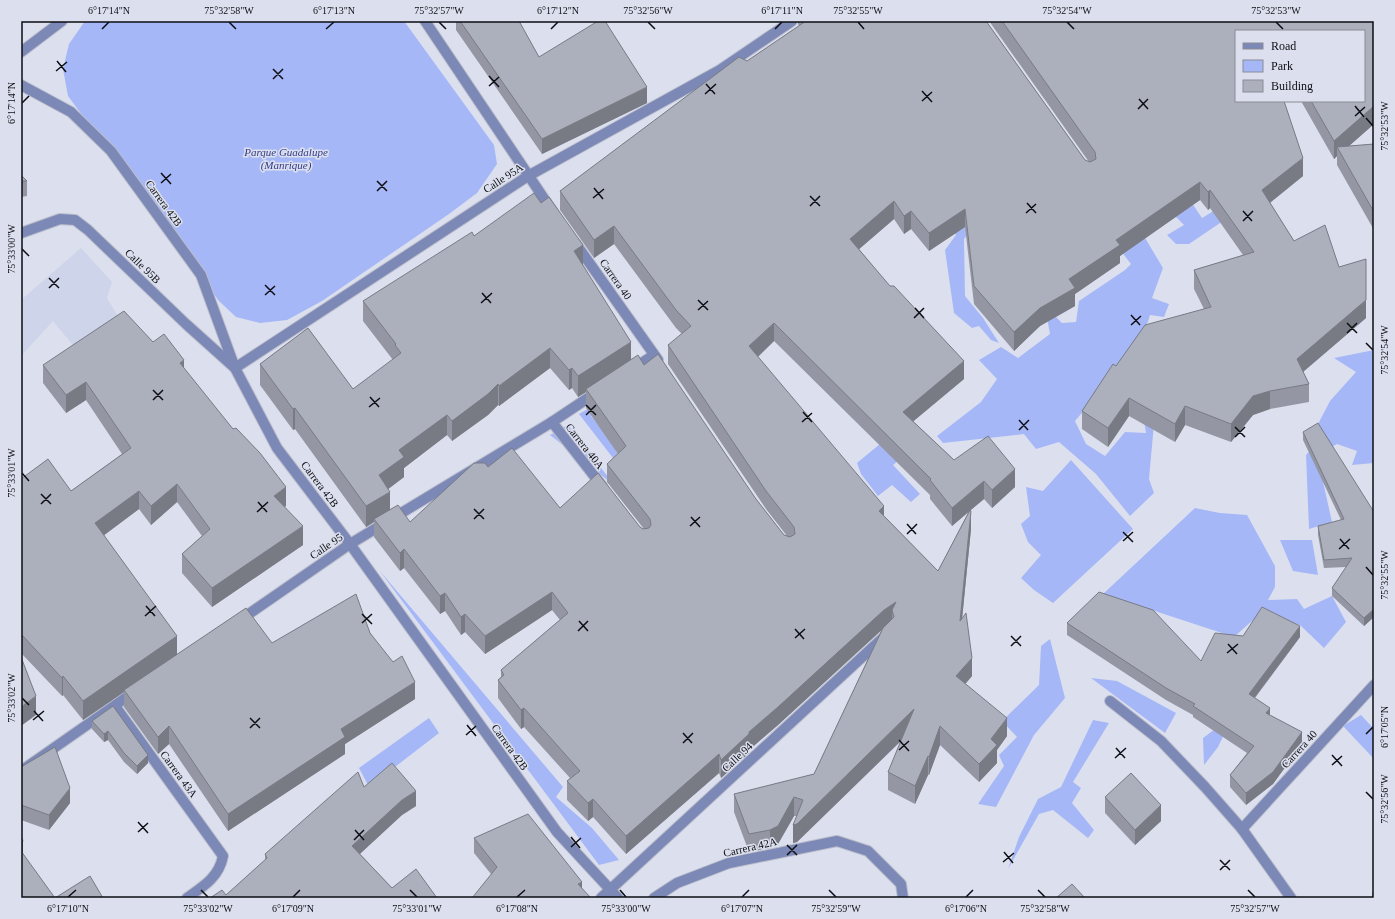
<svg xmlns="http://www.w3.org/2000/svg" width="1395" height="919" viewBox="0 0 1395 919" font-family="'Times New Roman',serif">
	<rect width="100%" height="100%" fill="#dce0ee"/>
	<polygon fill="#ced4e9" points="81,248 112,282 107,298 122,323 77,350 53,321 21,356 21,300"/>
	<g fill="#a6b7f7">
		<polygon points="85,21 404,21 494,145 497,164 477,193 449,214 322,301 287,320 260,323 236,317 219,301 68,96 63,69 69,44"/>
		<polygon points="1175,178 1202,218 1246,191 1254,200 1189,244 1176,244 1167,235 1184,225 1166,207"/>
		<polygon points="929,196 975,224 964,239 965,296 983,318 999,343 991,340 979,326 972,328 954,313 945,250 956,235"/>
		<path d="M1123,201L1163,268L1152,298L1169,304L1164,317L1150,315C1142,347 1097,395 1075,421L1086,444L1105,456L1125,432L1146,433L1143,415L1154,424L1149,479L1154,493L1130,516L1096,474L1059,442L1036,449L1024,434L943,443L937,436L981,402L997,379L979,360L1001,347L1018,358L1050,334L1047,318L1055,316L1062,323L1076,322L1079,301L1125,270L1131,264L1115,243Z"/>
		<polygon points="1374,350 1374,463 1352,465 1357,451 1337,444 1317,455 1332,522 1309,529 1306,455 1323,437 1318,424 1330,401 1356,372 1334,358"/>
		<polygon points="617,392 591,416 608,437 640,493 579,414"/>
		<polygon points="568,425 615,486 550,435"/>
		<polygon points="886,439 900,459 893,465 920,494 911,502 892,485 878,496 861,474 857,463"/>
		<polygon points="1071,460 1133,529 1053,603 1034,590 1021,578 1041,555 1028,542 1021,524 1030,516 1026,487 1043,491"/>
		<polygon points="1195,508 1220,513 1247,515 1275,566 1275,587 1268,600 1297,599 1304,609 1332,596 1346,622 1324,648 1300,625 1261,613 1234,637 1103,594"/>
		<polygon points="1280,540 1312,540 1318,575 1293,571"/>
		<polygon points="379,570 563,787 556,797 592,828 619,860 599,865"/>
		<polygon points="1050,639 1065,698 1034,735 996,807 978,804 1004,766 999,755 1017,737 1002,721 1039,685 1041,646"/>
		<polygon points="1255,671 1218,747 1204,765 1203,738 1215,729"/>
		<polygon points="1091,678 1117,681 1176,713 1165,733"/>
		<polygon points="1361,715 1374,729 1374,759 1343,726"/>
		<polygon points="429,718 439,733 369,787 359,768"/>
		<polygon points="1093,720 1109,723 1073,782 1081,788 1072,803 1094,830 1088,838 1053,810 1039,814 1008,869 1019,837 1038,799 1061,787"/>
	</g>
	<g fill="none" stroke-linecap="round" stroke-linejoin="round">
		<g stroke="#bbbecb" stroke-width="12">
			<g id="minor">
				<polyline points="425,21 553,212"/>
				<polyline points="21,52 62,21"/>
				<polyline points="21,85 71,112 111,151 201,275 235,368 277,448 350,544 557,832 618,898"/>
				<polyline points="21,233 60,219 75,220 88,230 186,324 235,368 528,176 720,70 792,21"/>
				<polyline points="576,244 658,360"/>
				<polyline points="631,370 654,355"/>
				<polyline points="552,422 602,486"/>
				<polyline points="240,620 350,544 552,422 597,392"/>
				<polyline points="1110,701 1161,741 1205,787 1242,829 1291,898"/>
				<path d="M115,706L223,856C219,877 204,886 187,898"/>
				<polyline points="21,771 134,692"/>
				<polyline points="1242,829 1374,685"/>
				<polyline points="601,898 885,636"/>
				<polyline points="654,898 677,883 729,863 837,841 868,851 901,884 903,898"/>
			</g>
		</g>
		<use href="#minor" stroke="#7c88b6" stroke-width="10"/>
	</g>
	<g fill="#9497a3" fill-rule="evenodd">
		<polygon points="456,21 519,21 539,57 647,103 542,154 456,30"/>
		<path d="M798,21H986L1085,160L1089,162L989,21H1374V124L1349,146L1374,144V230L1337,165V156L1334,159L1301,101H1364V31H1236L1303,176L1270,203L1294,241L1339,267L1366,318L1303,372L1309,384V402L1270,409L1253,415L1231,442L1185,425L1175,442L1129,416L1108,447L1082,429V411L1116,366L1204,309L1194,289V270L1243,255L1210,208L1208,210L1200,200L1120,256V263L1075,294V306L1040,326L1014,351L974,304L965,227L929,251L911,229L904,234L894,219L859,249L964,379L913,421L954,460L1015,487L992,508L984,499L970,510L971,529L962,618L972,676L965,684L1007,736L997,750V763L979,782L940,745L929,775H928L915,804L888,790V772L901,741L797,842L793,843L797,816H794L778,844L770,848L749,852L734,812V794L814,774L882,629L778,725L749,750V753L721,778L719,773L626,854L593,817L588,821L567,800V781L570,778L524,727L521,729L498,698V680L501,677V670L560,620L552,610L485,654L465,632L461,635L445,611L440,614L404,568L400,571L374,537V522L366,527L295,429L293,430L260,385V364L353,389L393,360L363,321V301L474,236L583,266L631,360L644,365L756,499L784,535L787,536L766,509L668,364V345L682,334L676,328L614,244L594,258L560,210V191L747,61L799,26L798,24ZM774,341L930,495V499L952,526L969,511L938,571L884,516L758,357ZM550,368L569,390L572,388L578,397L586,392V408L618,454L607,464V482L644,529L640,527L560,508L488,467L410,522L390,509L388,489L404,477V468L447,435L452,441L488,415L498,405L499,406Z"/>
		<polygon points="21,175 27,181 27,196 21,197"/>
		<polygon points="153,342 184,369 286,506 284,507 303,545 212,607 182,573 182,554 202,536 177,502 151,525 139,509 104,535 177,654 370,633 415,699 345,744 345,754 228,831 169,744 158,754 124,707 124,692 83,720 63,695 62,696 21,653 21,479 71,491 122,454 86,400 66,413 43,383 43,365"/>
		<polygon points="1303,432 1374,512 1374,617 1364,626 1332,596 1332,588 1346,567 1324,568 1318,535 1318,526 1341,520 1303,440"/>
		<polygon points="1067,623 1201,661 1243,636 1300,637 1255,698 1270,715 1302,744 1273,784 1246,805 1230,787 1230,775 1247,753 1193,717 1193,715 1166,700 1067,635"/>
		<polygon points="113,706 148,763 137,774 124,762 108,740 104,742 92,729 92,721"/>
		<polygon points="21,767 70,803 49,830 21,820"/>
		<polygon points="364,787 416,806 402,815 360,854 392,888 226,895 265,860 265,854"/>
		<polygon points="1105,797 1161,821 1135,845 1105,813"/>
		<polygon points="474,838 582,888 491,874 474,853"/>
		<polygon points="1374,891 1374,898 1372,898 1372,893"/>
	</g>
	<g fill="#787b84">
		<polygon points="647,87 647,103 542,154 542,139"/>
		<polygon points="1374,106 1374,124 1341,153 1337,147 1337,156 1334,159 1334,141"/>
		<polygon points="1303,158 1303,176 1262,209 1262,190"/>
		<polygon points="1200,182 1200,200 1120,256 1120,263 1075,294 1075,306 1040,326 1014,351 1014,332 1069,279 1116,240"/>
		<polygon points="1210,190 1210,208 1208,210 1208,192"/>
		<polygon points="894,201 894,219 850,257 850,239"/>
		<polygon points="965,209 965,227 929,251 929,233"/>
		<polygon points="911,211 911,229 904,234 904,216"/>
		<polygon points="614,226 614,244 594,258 594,240"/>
		<polygon points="583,245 583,266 574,251"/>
		<polygon points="1366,300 1366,318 1297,377 1297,359"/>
		<polygon points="774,323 774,341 749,365 749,346"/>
		<polygon points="631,342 631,362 586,389 586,392 578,397 578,376"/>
		<polygon points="550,348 550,368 499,406 499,386"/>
		<polygon points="184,360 184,378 180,363"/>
		<polygon points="964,361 964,379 903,430 903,412"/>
		<polygon points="572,368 572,388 569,390 569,370"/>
		<polygon points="86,382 86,400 66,413 66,395"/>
		<polygon points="498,384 498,405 488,415 452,441 452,421"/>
		<polygon points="1270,391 1270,409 1253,415 1231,442 1231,424 1253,396"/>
		<polygon points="1129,398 1129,416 1108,447 1108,428"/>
		<polygon points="1185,406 1185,425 1175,442 1175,424"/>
		<polygon points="295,408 295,429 293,430 293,409"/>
		<polygon points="447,415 447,435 404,468 404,477 379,496 379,475 399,450"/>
		<polygon points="1015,469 1015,487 992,508 992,490"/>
		<polygon points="984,481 984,499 952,526 952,508"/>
		<polygon points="177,484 177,502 151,525 151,506"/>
		<polygon points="286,487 286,506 274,514 274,496"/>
		<polygon points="139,491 139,509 95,542 95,523"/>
		<polygon points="390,492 390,512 374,519 374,522 366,527 366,506"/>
		<polygon points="884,506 884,525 879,511"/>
		<polygon points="971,511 971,529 960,640 960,621"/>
		<polygon points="303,526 303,545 212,607 212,588"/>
		<polygon points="404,549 404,568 400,571 400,553"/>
		<polygon points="552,592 552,610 485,654 485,636"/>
		<polygon points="445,593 445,611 440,614 440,596"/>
		<polygon points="896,602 894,617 892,610 892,623 884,628 778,725 749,750 749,753 721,778 721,760 749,732 884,610"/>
		<polygon points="1374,609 1374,617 1364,626 1364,618"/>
		<polygon points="465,614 465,632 461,635 461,617"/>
		<polygon points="1300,626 1300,637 1249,705 1249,694"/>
		<polygon points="177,636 177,655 124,690 124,692 83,720 83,701"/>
		<polygon points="972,658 972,676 956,695 956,676"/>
		<polygon points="63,676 63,695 62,696 62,678"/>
		<polygon points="415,682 415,699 345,744 345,754 228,831 228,814 341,729"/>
		<polygon points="36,696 36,715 21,726 21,707"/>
		<polygon points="524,708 524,727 521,729 521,710"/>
		<polygon points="1270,708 1270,719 1266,713"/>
		<polygon points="914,709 914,728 797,842 793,843 793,825"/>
		<polygon points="1007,718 1007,736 997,750 997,763 979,782 979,764 991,739"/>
		<polygon points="169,726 169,744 158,754 158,737"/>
		<polygon points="940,726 940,745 929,775 929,757"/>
		<polygon points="108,731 108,740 104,742 104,734"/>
		<polygon points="1302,732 1302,744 1273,784 1246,805 1246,793"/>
		<polygon points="719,754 719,773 626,854 626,836"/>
		<polygon points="148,755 148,763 137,774 137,766"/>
		<polygon points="928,756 928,775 915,804 915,786"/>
		<polygon points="70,788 70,803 49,830 49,815"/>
		<polygon points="416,791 416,806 402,815 352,861 352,846 402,800"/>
		<polygon points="794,797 794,816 778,844 770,848 770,830"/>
		<polygon points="593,799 593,817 588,821 588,803"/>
		<polygon points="1161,805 1161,821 1135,845 1135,830"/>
		<polygon points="23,841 23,856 21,859 21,844"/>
		<polygon points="582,882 582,897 578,884"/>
	</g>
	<g fill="#acb0bd" stroke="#787b84">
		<polygon points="460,21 519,21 539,57 598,21 605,21 647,87 542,139"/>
		<polygon points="806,21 986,21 1085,160 1090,162 1096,159 1095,152 1002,21 1374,21 1374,106 1334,141 1311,101 1364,101 1364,31 1236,31 1236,101 1284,101 1303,158 1262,190 1294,241 1325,225 1339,267 1366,259 1366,300 1297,359 1309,384 1270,391 1253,396 1231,424 1185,406 1175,424 1129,398 1108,428 1082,411 1113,364 1116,366 1145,325 1211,307 1194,270 1254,252 1210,190 1208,192 1200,182 1116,240 1120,245 1069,279 1075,288 1040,308 1014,332 974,286 965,209 929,233 911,211 904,216 894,201 850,239 890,286 894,286 964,361 903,412 954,460 988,436 1015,469 992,490 984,481 952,508 930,480 931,479 774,323 749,346 884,506 879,511 938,571 970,510 971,511 960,621 966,613 972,658 956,676 1007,718 991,739 997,745 979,764 940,726 929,757 928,756 915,786 888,772 914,709 797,824 793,825 803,800 794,797 778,826 770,830 749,834 734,794 814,774 883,628 894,617 892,610 896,602 884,610 778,707 749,732 749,734 721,760 719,754 626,836 593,799 588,803 567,781 580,771 524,708 521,710 498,680 504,675 501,670 568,613 552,592 485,636 465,614 461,617 445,593 440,596 404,549 400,553 374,519 398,505 410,522 474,463 485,463 488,467 512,448 560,508 598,473 640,527 643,529 649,528 651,525 650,519 607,464 626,446 586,389 638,355 644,365 658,354 756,499 784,535 790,537 795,534 794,527 766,491 668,345 691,326 676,310 614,226 594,240 560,191 739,57 747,61"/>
		<polygon points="1374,144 1374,212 1337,147"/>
		<polygon points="21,175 27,181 21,181"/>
		<polygon points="534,193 541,203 549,197 583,245 574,251 631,342 578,376 572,368 569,370 550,348 499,386 498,384 488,394 452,421 447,415 399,450 404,457 379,475 390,492 366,506 295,408 293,409 260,364 308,328 353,389 401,353 395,345 396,344 363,301 472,232 474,236"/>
		<polygon points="124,311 153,342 164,334 184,360 180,363 233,429 236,428 260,453 286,487 274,496 303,526 212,588 182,554 210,529 177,484 151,506 139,491 95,523 177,636 83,701 63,676 62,678 21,634 21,479 48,459 71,491 131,448 86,382 66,395 43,365"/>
		<polygon points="1318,423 1374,512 1374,609 1364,618 1332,588 1352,558 1324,560 1318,526 1344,519 1303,432"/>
		<polygon points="1099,592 1153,610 1201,661 1215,633 1243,636 1262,607 1300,626 1249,694 1270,708 1266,713 1302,732 1273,772 1246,793 1230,775 1254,746 1193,706 1195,704 1166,688 1067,623"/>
		<polygon points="356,594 370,633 393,662 402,656 415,682 341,729 345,737 228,814 169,726 158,737 124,690 246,608 272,643"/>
		<polygon points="21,657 36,696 21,707"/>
		<polygon points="113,706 148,755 137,766 124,753 108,731 104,734 92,721"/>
		<polygon points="55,747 70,788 49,815 21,805 21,767"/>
		<polygon points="392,763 416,791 402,800 352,846 392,888 416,869 437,898 210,898 222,890 226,895 267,858 265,854 358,772 364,787"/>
		<polygon points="1131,773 1161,805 1135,830 1105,797"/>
		<polygon points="528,814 582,882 578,884 591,898 472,898 497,867 474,838"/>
		<polygon points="21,836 23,841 21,844"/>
		<polygon points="21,851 55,898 90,876 103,898 21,898"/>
		<polygon points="1072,884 1085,898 1056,898"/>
	</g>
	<path fill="none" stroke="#0d0e13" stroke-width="1.5" d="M229,22L236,29M439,22L446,29M648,22L655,29M858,22L864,29M1067,22L1074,29M1276,22L1283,29M102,29L109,22M326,29L334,22M551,29L558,22M775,29L782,22M57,61L66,72M273,69L283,79M56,71L67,62M489,76L499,87M273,79L283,69M706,84L715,94M489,86L499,77M922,91L932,102M705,94L716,84M1139,99L1148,109M922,101L932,92M22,103L29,96M1355,106L1364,117M1138,109L1148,99M1355,116L1365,107M1366,118L1373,126M161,173L171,184M377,181L387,191M161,183L171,174M594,188L603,199M377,191L387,181M810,196L820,206M593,198L604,189M1027,203L1036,213M810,206L820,196M1243,211L1252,221M1026,213L1036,204M1243,221L1253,211M22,249L29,256M49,278L59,288M265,285L275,295M49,288L59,278M482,293L491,303M265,295L275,286M698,300L708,310M481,303L492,293M915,308L924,318M698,310L708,301M1131,315L1140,325M914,318L924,308M1347,323L1357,333M1131,325L1141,316M1347,333L1357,323M1366,343L1373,350M153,390L163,400M370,397L379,407M153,400L163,390M586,405L596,415M369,407L380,398M803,412L812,422M586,415L596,405M1019,420L1028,430M802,422L812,413M1235,427L1245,437M1019,430L1029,420M1235,437L1245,427M22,473L29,481M41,494L51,504M258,502L267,512M41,504L51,494M474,509L484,519M257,512L268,502M691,517L700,527M474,519L484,509M907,524L916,534M690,526L700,517M1123,532L1133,542M907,534L917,524M1340,539L1349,549M1123,541L1133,532M1339,549L1350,539M1366,567L1373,575M146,606L155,616M362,614L372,624M145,616L156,606M579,621L588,631M362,623L372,614M795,629L804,639M578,631L588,621M1011,636L1021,646M795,638L805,629M1228,644L1237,654M1011,646L1021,636M1227,653L1238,644M22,698L29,705M34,711L43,721M250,718L260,728M33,720L44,711M467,725L476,736M250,728L260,718M683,733L692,743M1366,734L1373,727M466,735L476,726M899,740L909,751M683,743L693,733M1116,748L1125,758M899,750L909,741M1332,755L1342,766M1115,758L1126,748M1332,765L1342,756M1366,792L1373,799M138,822L148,833M355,830L364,840M138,832L148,823M571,837L580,848M354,840L364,830M787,845L797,855M571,847L581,838M1004,852L1013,863M787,855L797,845M1220,860L1230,870M1003,862L1014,853M1220,870L1230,860M201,890L208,897M410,890L417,897M620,890L626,897M829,890L836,897M1038,890L1045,897M1248,890L1255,897M68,897L76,890M293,897L300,890M517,897L525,890M742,897L749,890M966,897L973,890"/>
	<g text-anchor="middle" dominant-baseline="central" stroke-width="3" stroke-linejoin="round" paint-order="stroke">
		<g font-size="11" font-style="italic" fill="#303b87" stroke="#dce0ee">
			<text x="286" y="152">Parque Guadalupe<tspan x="286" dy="13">(Manrique)</tspan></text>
		</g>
		<g font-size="11" fill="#0d0e13" stroke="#dce0ee">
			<text transform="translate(503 178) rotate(-33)">Calle 95A</text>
			<text transform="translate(164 203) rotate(54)">Carrera 42B</text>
			<text transform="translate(143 266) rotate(44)">Calle 95B</text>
			<text transform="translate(616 279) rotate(55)">Carrera 40</text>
			<text transform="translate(585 446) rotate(52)">Carrera 40A</text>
			<text transform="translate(320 484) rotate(53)">Carrera 42B</text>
			<text transform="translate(326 546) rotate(-34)">Calle 95</text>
			<text transform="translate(510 747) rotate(54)">Carrera 42B</text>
			<text transform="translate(1299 749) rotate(-48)">Carrera 40</text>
			<text transform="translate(737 757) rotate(-43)">Calle 94</text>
			<text transform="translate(179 774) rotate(54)">Carrera 43A</text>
			<text transform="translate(750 847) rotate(-13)">Carrera 42A</text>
		</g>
	</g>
	<rect width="1395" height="919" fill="none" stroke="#dce0ee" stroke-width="44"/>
	<rect x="1235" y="30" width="130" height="72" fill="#dce0ee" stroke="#898c96"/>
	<rect x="1243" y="43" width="20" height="6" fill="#7c88b6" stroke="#898c96"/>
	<text x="1271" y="50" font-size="12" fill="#0d0e13">Road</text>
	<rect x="1243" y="60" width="20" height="12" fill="#a6b7f7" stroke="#898c96"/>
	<text x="1271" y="70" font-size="12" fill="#0d0e13">Park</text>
	<rect x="1243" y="80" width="20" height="12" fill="#acb0bd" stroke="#898c96"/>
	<text x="1271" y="90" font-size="12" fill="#0d0e13">Building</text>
	<rect x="22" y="22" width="1351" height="875" fill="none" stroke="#0d0e13" stroke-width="1.5"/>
	<g font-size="10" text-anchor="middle" fill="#0d0e13">
		<text x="109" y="14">6°17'14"N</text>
		<text x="229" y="14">75°32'58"W</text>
		<text x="334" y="14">6°17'13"N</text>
		<text x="439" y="14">75°32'57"W</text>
		<text x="558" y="14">6°17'12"N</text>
		<text x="648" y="14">75°32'56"W</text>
		<text x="782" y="14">6°17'11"N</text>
		<text x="858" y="14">75°32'55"W</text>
		<text x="1067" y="14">75°32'54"W</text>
		<text x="1276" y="14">75°32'53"W</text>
		<text transform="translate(11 103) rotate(-90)" y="4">6°17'14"N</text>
		<text transform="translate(1384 126) rotate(-90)" y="4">75°32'53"W</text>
		<text transform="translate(11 249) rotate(-90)" y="4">75°33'00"W</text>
		<text transform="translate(1384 350) rotate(-90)" y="4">75°32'54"W</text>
		<text transform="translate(11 473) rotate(-90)" y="4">75°33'01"W</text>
		<text transform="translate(1384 575) rotate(-90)" y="4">75°32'55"W</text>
		<text transform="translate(11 698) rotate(-90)" y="4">75°33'02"W</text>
		<text transform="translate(1384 727) rotate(-90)" y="4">6°17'05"N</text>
		<text transform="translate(1384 799) rotate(-90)" y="4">75°32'56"W</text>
		<text x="68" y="912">6°17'10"N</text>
		<text x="208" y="912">75°33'02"W</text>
		<text x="293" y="912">6°17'09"N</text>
		<text x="417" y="912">75°33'01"W</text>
		<text x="517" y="912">6°17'08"N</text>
		<text x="626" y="912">75°33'00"W</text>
		<text x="742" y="912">6°17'07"N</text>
		<text x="836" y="912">75°32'59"W</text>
		<text x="966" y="912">6°17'06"N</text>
		<text x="1045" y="912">75°32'58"W</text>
		<text x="1255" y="912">75°32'57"W</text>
	</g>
</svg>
